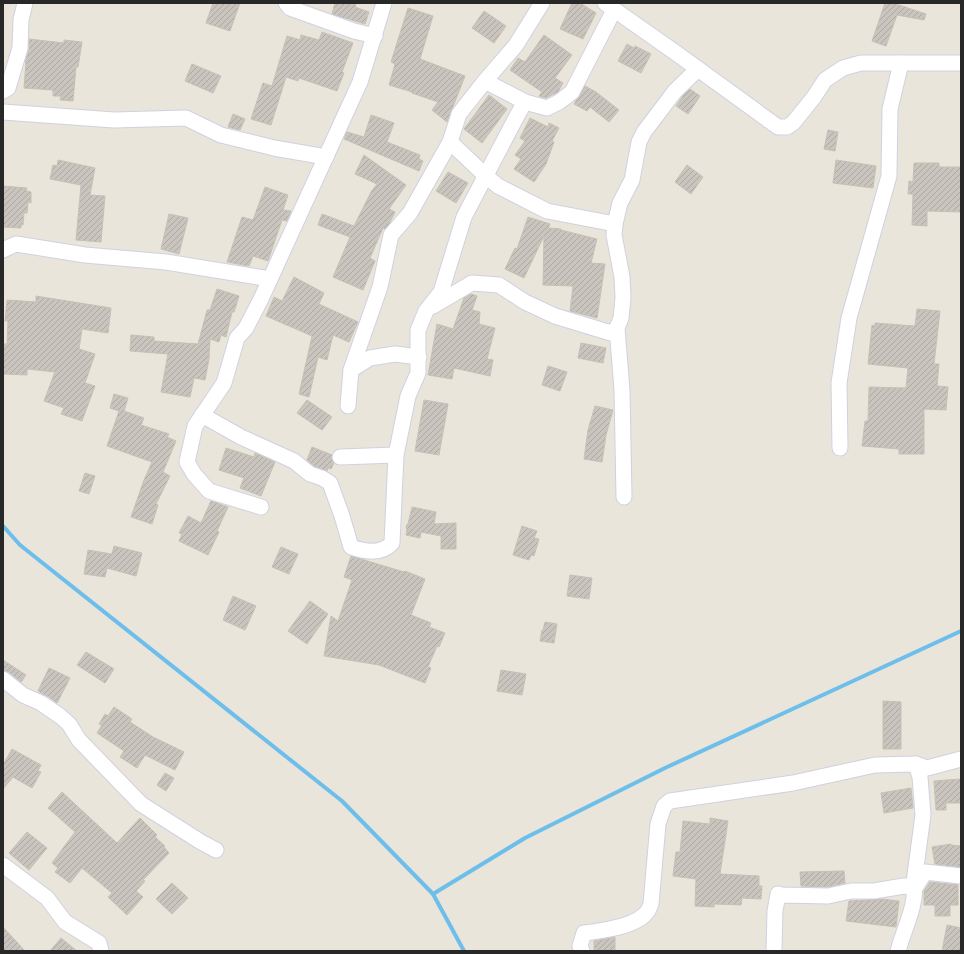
<svg xmlns="http://www.w3.org/2000/svg" width="964" height="954" viewBox="0 0 964 954" font-family="Inter,sans-serif">
	<defs>
		<pattern id="building-hatch" width="6" height="6" patternUnits="userSpaceOnUse"><rect width="6" height="6" fill="#c9c4bd"/><path d="M-1 1l2-2M0 6l6-6M5 7l2-2" fill="none" stroke="#ada8a2"/></pattern>
	</defs>
	<rect width="100%" height="100%" fill="#eae5da"/>
	<g fill="none" stroke-linecap="round" stroke-linejoin="round">
		<g stroke="#6ebeeb" stroke-width="4">
			<polyline points="3,526 20,545 342,801 433,894 464,951"/>
			<polyline points="433,894 525,838 665,768 961,631"/>
		</g>
	</g>
	<g fill="url(#building-hatch)" stroke="#c5c1b4">
		<polygon points="213,3 240,3 230,31 206,23"/>
		<polygon points="335,3 356,3 355,7 369,12 365,24 332,14"/>
		<polygon points="572,3 580,3 596,13 583,39 560,29"/>
		<polygon points="885,3 893,3 926,14 924,20 897,15 886,46 872,41"/>
		<polygon points="408,8 433,16 420,59 465,76 447,122 432,110 438,102 412,93 412,92 389,85 395,64 391,62"/>
		<polygon points="484,11 506,26 494,43 472,28"/>
		<polygon points="322,32 353,43 342,72 344,73 337,91 299,78 298,81 286,77 271,125 251,119 263,83 272,86 287,36 300,40 301,35 319,40"/>
		<polygon points="544,35 572,55 555,78 563,83 558,92 546,98 539,96 542,92 510,70 518,58 525,62"/>
		<polygon points="29,39 64,43 64,40 82,42 78,67 76,67 73,101 60,100 61,96 53,96 53,90 24,88 26,62 25,62 29,50"/>
		<polygon points="627,44 634,48 635,46 651,54 641,73 618,61"/>
		<polygon points="192,64 221,76 213,93 185,81"/>
		<polygon points="585,86 596,92 619,110 609,122 590,107 587,111 574,104"/>
		<polygon points="690,89 700,96 688,114 676,106 683,96"/>
		<polygon points="489,95 507,109 482,143 464,129"/>
		<polygon points="233,114 245,119 240,130 228,127"/>
		<polygon points="371,115 394,123 387,142 420,155 419,159 423,161 419,171 344,139 347,132 364,137"/>
		<polygon points="530,118 548,127 549,123 559,128 552,141 554,142 546,164 534,182 514,169 521,159 515,155 525,141 520,138"/>
		<polygon points="828,130 838,132 835,151 824,149"/>
		<polygon points="364,155 406,185 389,209 395,212 389,224 385,229 383,228 370,258 375,261 363,290 333,277 350,237 318,225 322,214 354,226 371,192 377,184 355,174"/>
		<polygon points="58,160 95,168 90,195 105,196 101,242 76,240 81,185 50,179 53,165 57,166"/>
		<polygon points="836,160 876,166 873,188 833,183"/>
		<polygon points="914,163 939,163 939,167 961,167 961,212 927,211 927,226 912,225 913,194 908,194 909,181 913,182"/>
		<polygon points="687,165 703,177 691,194 675,182"/>
		<polygon points="448,172 468,183 456,203 436,191"/>
		<polygon points="3,186 27,188 26,191 31,192 31,203 28,202 27,213 24,213 23,225 21,224 21,228 3,227"/>
		<polygon points="265,187 288,195 283,210 291,211 287,221 282,220 268,261 253,256 249,266 227,262 242,217 253,220"/>
		<polygon points="169,214 188,218 179,254 161,249"/>
		<polygon points="528,217 550,224 548,228 561,229 561,230 597,239 591,263 605,264 597,318 570,311 573,286 543,285 544,236 524,278 505,269 515,248 517,249"/>
		<polygon points="294,277 324,293 319,304 358,322 349,342 333,335 327,360 318,357 309,397 299,394 312,336 266,316 274,297 282,301"/>
		<polygon points="217,289 239,296 234,312 232,312 226,337 221,335 219,342 210,339 209,359 205,380 194,378 190,397 161,392 168,354 130,351 131,335 154,337 154,341 198,344 207,310 210,310"/>
		<polygon points="471,294 477,296 472,310 480,312 479,324 495,328 487,359 493,360 490,376 454,368 452,379 428,375 437,324 453,329 464,298"/>
		<polygon points="36,296 111,308 108,333 82,329 79,349 95,354 85,383 95,386 82,421 61,414 64,408 44,401 55,372 27,369 27,375 4,374 3,356 4,344 7,344 8,321 5,321 7,300 36,302"/>
		<polygon points="917,309 940,311 934,364 939,364 937,386 948,387 946,410 924,409 924,454 899,454 899,449 862,446 865,421 868,421 869,387 906,388 908,368 868,364 872,325 875,326 875,323 915,326"/>
		<polygon points="581,343 606,348 603,363 578,358"/>
		<polygon points="548,366 567,372 560,391 542,385"/>
		<polygon points="114,394 128,398 124,411 144,418 141,425 169,434 167,437 176,441 163,472 170,476 156,504 158,505 152,524 131,517 144,480 152,462 107,446 119,411 110,408"/>
		<polygon points="307,400 332,417 322,430 297,413"/>
		<polygon points="424,400 448,404 439,455 415,451"/>
		<polygon points="595,406 613,410 606,435 602,462 584,459 588,430"/>
		<polygon points="312,447 332,455 331,458 334,463 331,469 328,468 327,471 314,466 307,460"/>
		<polygon points="226,448 254,457 255,453 275,462 261,496 240,488 244,478 219,470"/>
		<polygon points="85,473 95,476 89,494 79,491"/>
		<polygon points="211,501 228,507 217,531 219,532 208,555 179,541 182,534 179,533 188,516 201,523"/>
		<polygon points="412,507 436,512 434,524 456,523 456,549 441,549 441,536 421,532 420,538 406,535 407,528 406,528 407,524 408,524"/>
		<polygon points="522,526 537,531 534,538 539,539 534,556 531,555 529,560 513,555"/>
		<polygon points="114,546 142,553 136,576 107,568 105,577 84,574 88,550 112,554"/>
		<polygon points="281,547 298,554 289,574 272,567"/>
		<polygon points="351,556 404,572 405,571 425,579 411,615 431,623 429,627 445,633 439,647 437,646 428,667 431,668 425,683 379,665 324,656 331,616 338,621 352,580 344,577"/>
		<polygon points="570,575 592,578 589,599 567,596"/>
		<polygon points="233,596 256,606 245,630 223,620"/>
		<polygon points="310,601 328,614 307,644 288,631"/>
		<polygon points="545,622 557,624 554,643 540,641 542,630 543,630"/>
		<polygon points="86,652 114,669 105,683 77,665"/>
		<polygon points="3,660 26,675 21,682 9,672 3,670"/>
		<polygon points="49,668 70,678 57,703 49,697 38,691"/>
		<polygon points="501,670 526,674 522,695 497,691"/>
		<polygon points="883,701 901,702 901,749 883,749"/>
		<polygon points="114,707 132,719 130,722 153,737 184,752 175,770 145,755 137,768 120,757 124,751 97,733 102,725 99,724 105,714 108,716"/>
		<polygon points="12,749 41,765 38,771 41,772 32,788 13,777 3,789 3,765"/>
		<polygon points="165,773 174,778 166,791 157,785"/>
		<polygon points="961,779 961,803 946,803 946,810 936,810 934,781"/>
		<polygon points="911,788 913,808 884,813 881,793"/>
		<polygon points="62,792 117,843 140,818 157,835 155,837 165,846 164,847 169,853 143,880 145,881 136,891 143,897 127,915 108,897 112,893 82,868 70,883 55,872 58,868 52,863 75,832 48,808"/>
		<polygon points="710,818 728,821 720,874 759,876 759,886 762,886 761,899 742,898 741,905 714,904 714,907 695,906 696,879 673,876 676,852 680,852 683,821 710,824"/>
		<polygon points="27,832 47,848 29,870 9,853"/>
		<polygon points="951,844 951,845 961,846 961,867 935,864 932,847"/>
		<polygon points="844,871 845,883 827,887 801,886 800,872"/>
		<polygon points="930,882 958,885 958,905 950,905 950,916 935,916 935,905 924,905 924,891"/>
		<polygon points="172,883 188,898 172,914 156,899"/>
		<polygon points="882,899 899,901 896,927 846,921 849,901"/>
		<polygon points="947,925 961,928 960,951 942,951"/>
		<polygon points="3,927 25,951 3,951"/>
		<polygon points="615,937 615,951 594,951 594,941"/>
		<polygon points="61,938 77,951 50,951"/>
	</g>
	<g fill="none" stroke-linecap="round" stroke-linejoin="round">
		<g stroke="#cfd1e1" stroke-width="17">
			<g id="minor">
				<polyline points="286,3 290,8 354,31 375,36"/>
				<polyline points="605,3 676,53 778,127 787,127 793,123 814,97 825,80 843,68 861,63 961,63"/>
				<polyline points="485,81 525,102 547,108 559,102 572,92 614,10"/>
				<polyline points="3,91 8,88 20,48 21,20 25,3"/>
				<polyline points="3,112 114,120 186,118 221,135 274,148 326,157"/>
				<polyline points="450,142 486,176 498,186 547,211 615,224"/>
				<polyline points="3,250 16,244 85,255 166,262 270,279"/>
				<polyline points="433,306 472,283 499,285 525,302 555,316 611,333 617,328 621,318 623,298 622,277 614,235 615,224 620,203 632,180 639,142 644,132 675,91 698,69"/>
				<polyline points="617,328 622,390 624,497"/>
				<polyline points="351,370 380,287 391,235 410,213 450,142 459,114 485,81 516,45 542,3"/>
				<polyline points="348,406 351,370 370,358 395,354 419,357"/>
				<path d="M202,415L241,437L294,461L310,474L322,478L330,483L342,516L351,547C365,552 381,555 392,543L396,455L408,396L418,373V330L426,311L441,292L464,217L518,114L525,102"/>
				<polyline points="840,448 839,383 849,318 889,176 890,109 901,63"/>
				<polyline points="340,457 396,455"/>
				<polyline points="261,507 209,491 194,474 187,462 195,426 224,383 237,338 246,328 261,299 360,82 384,3"/>
				<polyline points="3,679 23,695 41,703 60,716 69,724 79,740 141,804 201,842 216,850"/>
				<polyline points="3,865 47,898 65,922 99,943 101,951"/>
				<polyline points="915,888 925,872 961,876"/>
				<path d="M582,951L580,946L584,933C601,931 636,927 647,912C649,910 650,906 651,904L658,824L664,806L670,801L793,783L875,765L916,764"/>
				<polyline points="774,951 775,911 778,894 782,895 828,896 851,891 874,891 904,886 915,888"/>
				<path d="M898,951C903,931 918,903 914,882L923,815L920,777L916,764L927,768L961,759"/>
			</g>
		</g>
		<use href="#minor" stroke="#fff" stroke-width="15"/>
	</g>
	<rect width="964" height="954" fill="none" stroke="#282828" stroke-width="8"/>
</svg>
